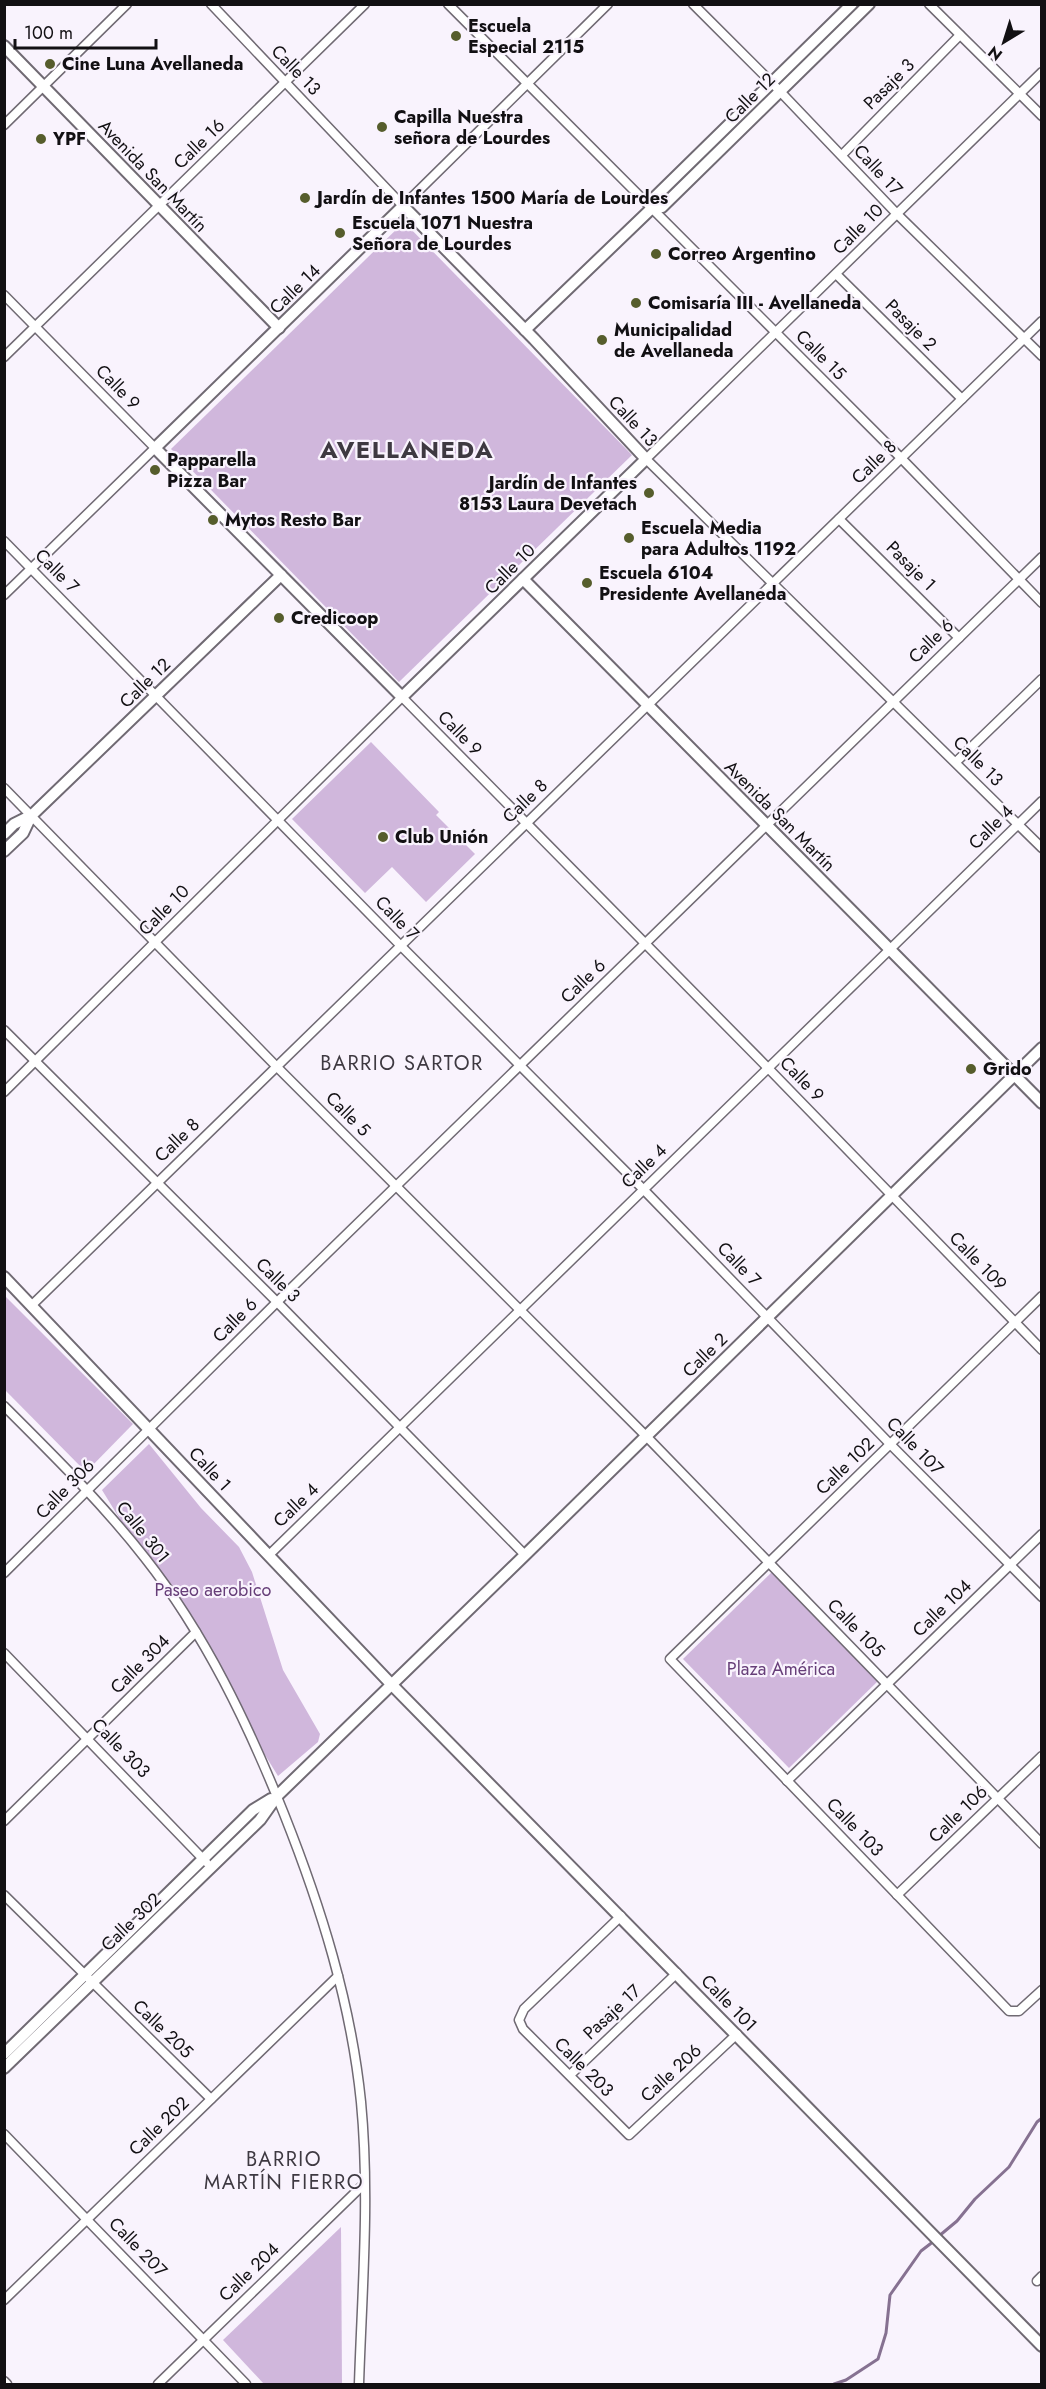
<svg xmlns="http://www.w3.org/2000/svg" width="1046" height="2389" viewBox="0 0 1046 2389" font-family="Jost,sans-serif">
	<rect width="100%" height="100%" fill="#f9f3fd"/>
	<g fill="#d0b7dc">
		<polygon points="404,222 632,455 399,682 171,449"/>
		<polygon points="371,742 439,812 436,815 475,854 426,902 392,867 365,893 292,819"/>
		<polygon points="4,1295 133,1424 86,1472 5,1390"/>
		<polygon points="149,1444 201,1508 239,1547 252,1572 283,1670 320,1734 318,1742 278,1776 102,1490"/>
		<polygon points="773,1571 879,1680 789,1768 683,1659"/>
		<polygon points="341,2227 342,2384 264,2384 223,2340"/>
	</g>
	<g fill="none" stroke-linecap="round" stroke-linejoin="round">
		<g stroke="#867191" stroke-width="3">
			<polyline points="939,2236 957,2221 975,2199 1009,2167 1037,2122 1042,2118"/>
			<polyline points="834,2384 846,2380 878,2359 886,2333 890,2295 921,2251 934,2241"/>
		</g>
		<g stroke="#706a73" stroke-width="11">
			<g id="minor">
				<polyline points="211,4 403,206 608,4"/>
				<polyline points="448,4 901,458 1042,603"/>
				<polyline points="693,4 772,83 897,214 1042,356"/>
				<polyline points="929,4 1042,116"/>
				<polyline points="1042,72 646,459 1042,848"/>
				<polyline points="4,125 127,4"/>
				<polyline points="842,155 960,35"/>
				<polyline points="836,274 962,399"/>
				<polyline points="4,295 155,448 4,595"/>
				<polyline points="4,357 365,4"/>
				<polyline points="839,519 959,638"/>
				<polyline points="4,541 400,945 643,1189 890,1444 1042,1597"/>
				<polyline points="956,762 1042,679"/>
				<polyline points="4,788 276,1066 646,1436 1042,1844"/>
				<polyline points="4,1030 277,1302 525,1555"/>
				<polyline points="4,1092 402,697 768,1068 1042,1350"/>
				<polyline points="1042,1296 670,1659 1009,2011 1019,2011 1042,1990"/>
				<polyline points="32,1305 1042,321"/>
				<path d="M4,1406C53,1455 102,1503 145,1558C205,1634 248,1724 284,1814C321,1907 351,2003 361,2102C370,2196 362,2291 359,2384"/>
				<polyline points="269,1555 1042,801"/>
				<polyline points="4,1573 277,1302 1042,557"/>
				<polyline points="4,1653 206,1862"/>
				<polyline points="787,1781 1042,1534"/>
				<polyline points="4,1821 196,1632"/>
				<polyline points="4,1895 211,2099"/>
				<polyline points="897,1895 1042,1756"/>
				<polyline points="621,1916 524,2009 519,2020 523,2029 629,2135 737,2034"/>
				<polyline points="570,2075 677,1973"/>
				<polyline points="4,2134 246,2384"/>
				<polyline points="1037,2281 1042,2276"/>
				<polyline points="4,2300 338,1976"/>
				<polyline points="4,2381 7,2384"/>
				<polyline points="158,2384 364,2184"/>
			</g>
		</g>
		<g stroke="#706a73" stroke-width="14">
			<g id="tertiary">
				<polyline points="4,46 279,328"/>
				<polygon points="403,206 534,339 646,459 402,697 155,448"/>
				<polyline points="651,209 662,207 869,4"/>
				<polyline points="525,330 651,209 654,198 852,4"/>
				<polyline points="523,579 1042,1103"/>
				<polyline points="4,834 14,824 32,815 281,575"/>
				<polyline points="4,851 23,833 31,816"/>
				<polyline points="4,1277 392,1685 1042,2346"/>
				<polyline points="4,2054 253,1810 271,1799"/>
				<polyline points="4,2068 260,1820 277,1796 525,1555 1042,1048"/>
			</g>
		</g>
		<use href="#minor" stroke="#fff" stroke-width="8"/>
		<use href="#tertiary" stroke="#fff" stroke-width="10"/>
	</g>
	<g fill="#565d2c" stroke="#f9f3fd" stroke-width="2">
		<circle cx="456" cy="36" r="6"/>
		<circle cx="50" cy="64" r="6"/>
		<circle cx="382" cy="127" r="6"/>
		<circle cx="41" cy="139" r="6"/>
		<circle cx="305" cy="198" r="6"/>
		<circle cx="340" cy="233" r="6"/>
		<circle cx="656" cy="254" r="6"/>
		<circle cx="636" cy="303" r="6"/>
		<circle cx="602" cy="340" r="6"/>
		<circle cx="155" cy="470" r="6"/>
		<circle cx="649" cy="493" r="6"/>
		<circle cx="213" cy="520" r="6"/>
		<circle cx="629" cy="538" r="6"/>
		<circle cx="587" cy="583" r="6"/>
		<circle cx="279" cy="618" r="6"/>
		<circle cx="383" cy="837" r="6"/>
		<circle cx="971" cy="1069" r="6"/>
	</g>
	<g text-anchor="middle" dominant-baseline="central" stroke-width="4.5" stroke-linejoin="round" paint-order="stroke">
		<g font-size="18" font-weight="bold" fill="#121013" stroke="#f9f3fd" text-anchor="start">
			<text x="468" y="26">Escuela<tspan x="468" dy="21">Especial 2115</tspan></text>
			<text x="62" y="64">Cine Luna Avellaneda</text>
			<text x="394" y="117">Capilla Nuestra<tspan x="394" dy="21">señora de Lourdes</tspan></text>
			<text x="53" y="139">YPF</text>
			<text x="317" y="198">Jardín de Infantes 1500 María de Lourdes</text>
			<text x="352" y="223">Escuela 1071 Nuestra<tspan x="352" dy="21">Señora de Lourdes</tspan></text>
			<text x="668" y="254">Correo Argentino</text>
			<text x="648" y="303">Comisaría III - Avellaneda</text>
			<text x="614" y="330">Municipalidad<tspan x="614" dy="21">de Avellaneda</tspan></text>
			<text x="167" y="460">Papparella<tspan x="167" dy="21">Pizza Bar</tspan></text>
			<text x="637" y="483" text-anchor="end">Jardín de Infantes<tspan x="637" dy="21">8153 Laura Devetach</tspan></text>
			<text x="225" y="520">Mytos Resto Bar</text>
			<text x="641" y="528">Escuela Media<tspan x="641" dy="21">para Adultos 1192</tspan></text>
			<text x="599" y="573">Escuela 6104<tspan x="599" dy="21">Presidente Avellaneda</tspan></text>
			<text x="291" y="618">Credicoop</text>
			<text x="395" y="837">Club Unión</text>
			<text x="983" y="1069">Grido</text>
		</g>
		<g font-size="18" fill="#121013" stroke="#f9f3fd">
			<text transform="translate(296 70) rotate(46)">Calle 13</text>
			<text transform="translate(889 84) rotate(-45)">Pasaje 3</text>
			<text transform="translate(750 98) rotate(-45)">Calle 12</text>
			<text transform="translate(199 144) rotate(-44)">Calle 16</text>
			<text transform="translate(878 170) rotate(47)">Calle 17</text>
			<text transform="translate(153 176) rotate(46)">Avenida San Martín</text>
			<text transform="translate(858 229) rotate(-45)">Calle 10</text>
			<text transform="translate(295 289) rotate(-44)">Calle 14</text>
			<text transform="translate(911 325) rotate(45)">Pasaje 2</text>
			<text transform="translate(821 355) rotate(45)">Calle 15</text>
			<text transform="translate(118 387) rotate(46)">Calle 9</text>
			<text transform="translate(633 421) rotate(47)">Calle 13</text>
			<text transform="translate(874 462) rotate(-44)">Calle 8</text>
			<text transform="translate(911 566) rotate(45)">Pasaje 1</text>
			<text transform="translate(510 569) rotate(-45)">Calle 10</text>
			<text transform="translate(57 571) rotate(45)">Calle 7</text>
			<text transform="translate(931 641) rotate(-44)">Calle 6</text>
			<text transform="translate(145 683) rotate(-44)">Calle 12</text>
			<text transform="translate(460 733) rotate(46)">Calle 9</text>
			<text transform="translate(978 761) rotate(45)">Calle 13</text>
			<text transform="translate(525 801) rotate(-44)">Calle 8</text>
			<text transform="translate(780 816) rotate(45)">Avenida San Martín</text>
			<text transform="translate(991 827) rotate(-45)">Calle 4</text>
			<text transform="translate(164 910) rotate(-45)">Calle 10</text>
			<text transform="translate(397 918) rotate(46)">Calle 7</text>
			<text transform="translate(583 981) rotate(-44)">Calle 6</text>
			<text transform="translate(802 1079) rotate(46)">Calle 9</text>
			<text transform="translate(348 1114) rotate(45)">Calle 5</text>
			<text transform="translate(177 1140) rotate(-44)">Calle 8</text>
			<text transform="translate(644 1166) rotate(-44)">Calle 4</text>
			<text transform="translate(978 1261) rotate(46)">Calle 109</text>
			<text transform="translate(739 1264) rotate(46)">Calle 7</text>
			<text transform="translate(278 1280) rotate(45)">Calle 3</text>
			<text transform="translate(235 1320) rotate(-45)">Calle 6</text>
			<text transform="translate(705 1355) rotate(-44)">Calle 2</text>
			<text transform="translate(915 1446) rotate(46)">Calle 107</text>
			<text transform="translate(845 1466) rotate(-44)">Calle 102</text>
			<text transform="translate(210 1469) rotate(47)">Calle 1</text>
			<text transform="translate(65 1489) rotate(-46)">Calle 306</text>
			<text transform="translate(296 1505) rotate(-44)">Calle 4</text>
			<text transform="translate(143 1532) rotate(51)">Calle 301</text>
			<text transform="translate(942 1608) rotate(-44)">Calle 104</text>
			<text transform="translate(856 1628) rotate(46)">Calle 105</text>
			<text transform="translate(140 1664) rotate(-45)">Calle 304</text>
			<text transform="translate(121 1748) rotate(46)">Calle 303</text>
			<text transform="translate(958 1814) rotate(-44)">Calle 106</text>
			<text transform="translate(855 1827) rotate(46)">Calle 103</text>
			<text transform="translate(131 1922) rotate(-44)">Calle 302</text>
			<text transform="translate(729 2003) rotate(46)">Calle 101</text>
			<text transform="translate(612 2012) rotate(-43)">Pasaje 17</text>
			<text transform="translate(163 2029) rotate(44)">Calle 205</text>
			<text transform="translate(584 2067) rotate(45)">Calle 203</text>
			<text transform="translate(671 2073) rotate(-43)">Calle 206</text>
			<text transform="translate(159 2126) rotate(-44)">Calle 202</text>
			<text transform="translate(138 2247) rotate(46)">Calle 207</text>
			<text transform="translate(249 2272) rotate(-44)">Calle 204</text>
		</g>
		<g font-size="18" fill="#663e78" stroke="#f9f3fd">
			<text x="213" y="1590">Paseo aerobico</text>
			<text x="781" y="1669">Plaza América</text>
		</g>
		<g font-size="20" letter-spacing="1.5" fill="#3e3941" stroke="#f9f3fd">
			<text x="402" y="1063">BARRIO SARTOR</text>
			<text x="284" y="2159">BARRIO<tspan x="284" dy="23">MARTÍN FIERRO</tspan></text>
		</g>
		<g font-size="24" font-weight="bold" letter-spacing="1.5" fill="#3e3941" stroke="#f9f3fd">
			<text x="407" y="449">AVELLANEDA</text>
		</g>
	</g>
	<rect width="1046" height="2389" fill="none" stroke="#121013" stroke-width="12"/>
	<g transform="translate(1004 42) rotate(218)" stroke="#f9f3fd" stroke-width="4.5" paint-order="stroke">
	<path d="M0-4.5L10 22L0 15L-10 22Z" fill="#121013"/>
	<text y="-9" font-size="16" font-weight="bold" text-anchor="middle" fill="#121013">N</text>
	</g>
	<path d="M15 39v9h141v-9" fill="none" stroke="#121013" stroke-width="3"/>
	<text x="24" y="39" font-size="18" fill="#121013" stroke="#f9f3fd" stroke-width="4.5" paint-order="stroke">100 m</text>
</svg>
